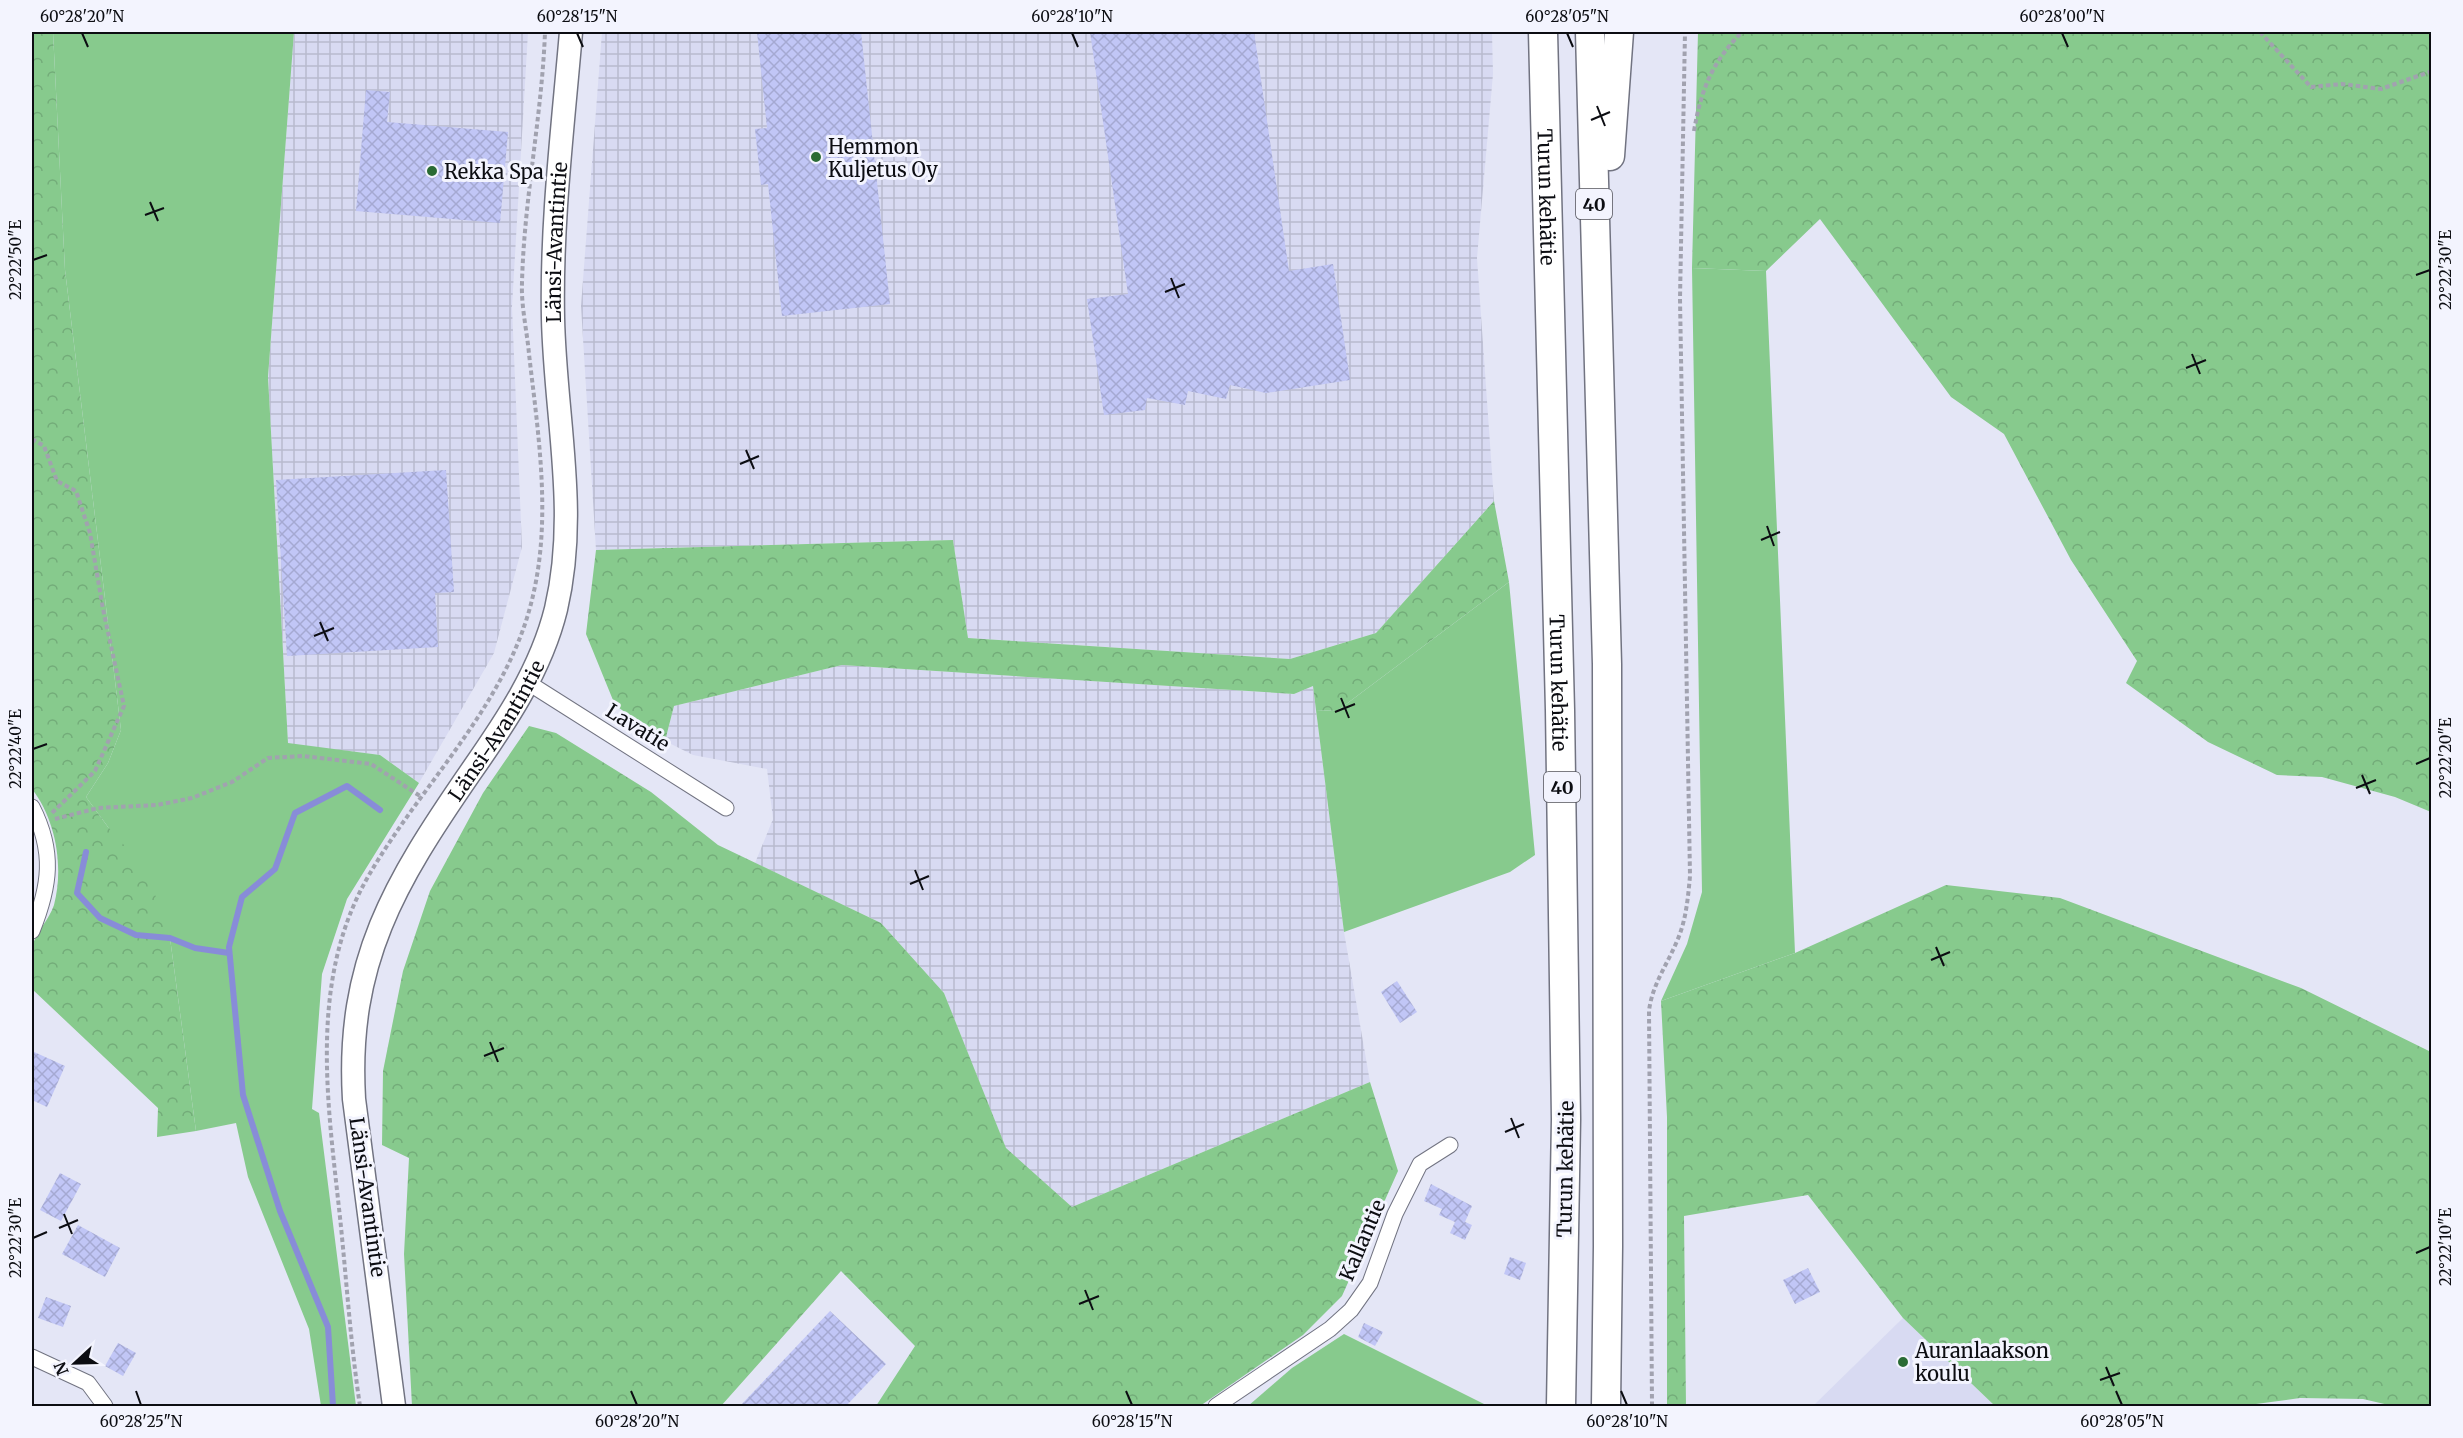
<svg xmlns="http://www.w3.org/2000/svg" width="2463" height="1438" viewBox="0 0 2463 1438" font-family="Merriweather,serif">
	<defs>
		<pattern id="industrial-grid" width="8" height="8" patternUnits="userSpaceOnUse" patternTransform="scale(1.5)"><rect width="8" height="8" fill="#d8daf2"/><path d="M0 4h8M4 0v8" fill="none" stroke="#b8bace"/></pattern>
		<pattern id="forest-crowns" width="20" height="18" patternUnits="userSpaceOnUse" patternTransform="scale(1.5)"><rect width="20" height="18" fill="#87ca8d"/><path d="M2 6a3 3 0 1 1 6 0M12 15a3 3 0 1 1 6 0" fill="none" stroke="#73ac79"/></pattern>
		<pattern id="building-cross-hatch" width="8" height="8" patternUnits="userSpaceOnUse" patternTransform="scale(1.5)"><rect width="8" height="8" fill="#c1c6f6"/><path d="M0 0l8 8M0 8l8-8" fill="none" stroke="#a5a9d2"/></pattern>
	</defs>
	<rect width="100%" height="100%" fill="#e4e6f6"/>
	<polygon fill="#d8daf2" points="1903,1318 1995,1406 1813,1406"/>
	<g fill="url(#industrial-grid)">
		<polygon points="294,32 528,32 512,307 522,547 494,653 419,783 380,755 288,744 268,377"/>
		<polygon points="602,32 1492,32 1493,74 1477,258 1494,501 1376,633 1290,659 968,638 953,540 596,550 581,306"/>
		<polygon points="842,665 1294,694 1313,686 1344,932 1370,1082 1072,1207 1006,1149 944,993 881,923 755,863 773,819 767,769 693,755 665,741 674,706"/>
	</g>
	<g fill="#87ca8d">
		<polygon points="53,32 294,32 268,377 288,743 380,755 419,783 347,899 322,974 312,1109 319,1113 356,1406 321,1406 309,1329 248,1177 236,1123 196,1131 170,938 108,827 86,797 108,763 121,730 65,270"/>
		<polygon points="1692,268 1766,271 1795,953 1661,1001 1687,944 1702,892"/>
		<polygon points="1509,582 1535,855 1510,872 1344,932 1316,710 1337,711"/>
		<polygon points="1344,1334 1488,1406 1248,1406 1292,1368"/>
	</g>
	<g fill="url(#forest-crowns)">
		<path d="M32,32H53L65,270L121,730L108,763L86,797L108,827L147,871L170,938L196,1131L157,1137L158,1108L32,989C32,976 28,959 32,947C36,932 49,920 54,905C64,867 56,820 32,789Z"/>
		<polygon points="1698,32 2431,32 2431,812 2395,797 2322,777 2277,775 2208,742 2126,683 2137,661 2071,560 2004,434 1951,397 1820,219 1766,271 1692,268"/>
		<polygon points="1494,501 1509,582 1337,711 1316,710 1313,686 1294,694 842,665 674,706 665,741 615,705 586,634 596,550 953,540 968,638 1290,659 1376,633"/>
		<polygon points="529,726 556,733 651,792 718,845 881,923 944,993 1006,1148 1072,1207 1370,1082 1398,1171 1342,1296 1303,1335 1200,1406 876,1406 915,1346 841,1271 721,1406 412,1406 404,1254 409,1158 382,1145 383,1071 403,971 430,891 483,793"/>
		<polygon points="1946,885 2060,898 2301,988 2431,1052 2431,1406 2393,1406 2363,1399 2300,1398 2241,1406 1995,1406 1903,1318 1808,1195 1684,1216 1686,1406 1667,1406 1667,1117 1661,1001 1795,953"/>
	</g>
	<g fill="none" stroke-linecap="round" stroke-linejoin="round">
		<g stroke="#888cd8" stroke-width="6">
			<polyline points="86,852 77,893 100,918 136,935 170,938 195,948 229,953"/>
			<polyline points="333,1406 328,1327 280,1211 243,1095 229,947 242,897 275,869 295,813 347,786 380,810"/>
		</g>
	</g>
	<g fill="url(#building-cross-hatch)">
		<polygon points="757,32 861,32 890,304 782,316 768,184 761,185 755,129 767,128"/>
		<polygon points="1090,32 1254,32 1289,271 1333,264 1350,380 1266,393 1230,385 1226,399 1188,391 1185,405 1147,398 1145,410 1104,415 1087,299 1128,294"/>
		<polygon points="366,90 390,92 387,122 508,132 500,223 356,211"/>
		<polygon points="446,470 454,592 435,593 438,647 287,656 276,480"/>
		<polygon points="1397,981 1417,1012 1400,1023 1381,992"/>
		<polygon points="32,1051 65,1066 47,1107 32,1100"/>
		<polygon points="60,1173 81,1184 61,1221 40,1210"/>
		<polygon points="1431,1184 1472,1206 1465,1222 1472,1225 1465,1240 1450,1233 1455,1222 1439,1215 1442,1209 1424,1201"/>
		<polygon points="78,1225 120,1248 105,1277 62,1254"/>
		<polygon points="1510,1257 1526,1263 1520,1280 1504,1274"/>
		<polygon points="1808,1268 1820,1292 1795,1304 1783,1280"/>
		<polygon points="46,1297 71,1306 63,1327 38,1318"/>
		<polygon points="830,1311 886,1364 845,1407 739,1407"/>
		<polygon points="1364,1323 1383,1332 1375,1346 1358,1337"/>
		<polygon points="118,1343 136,1353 123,1376 105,1366"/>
	</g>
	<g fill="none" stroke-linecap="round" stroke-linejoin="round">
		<g stroke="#717381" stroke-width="17">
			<g id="street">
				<polyline points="527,682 726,808"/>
				<path d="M32,807C55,852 50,886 32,931"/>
				<polyline points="32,1357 88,1383 105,1406"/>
				<polyline points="1216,1406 1330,1329 1351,1310 1370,1283 1395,1214 1420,1164 1450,1145"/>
			</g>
		</g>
		<g stroke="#717381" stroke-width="25">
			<g id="secondary">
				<path id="s1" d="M394,1406L354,1099C346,962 395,882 470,773C505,723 541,670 556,609C579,512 555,416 553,318C551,223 563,126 571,32"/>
			</g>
		</g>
		<g stroke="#717381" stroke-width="31">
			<g id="highway">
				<path id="s2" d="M1543,32L1560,710L1566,1119L1561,1406"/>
				<polyline points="1590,32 1607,664 1608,1246 1606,1406"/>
				<polyline points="1610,156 1619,32"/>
			</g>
		</g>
		<g stroke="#a1a2af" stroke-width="4" stroke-dasharray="4.5 3" stroke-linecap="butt">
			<polyline points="2260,32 2311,87 2342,84 2381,89 2432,71"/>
			<path d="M1694,131C1701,90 1712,62 1742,32"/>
			<polyline points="32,439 44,446 57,481 76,491 90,533 103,609 124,706 95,771 52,813"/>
			<polyline points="55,819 98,808 157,805 192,798 232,782 268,758 303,756 371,764 420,796"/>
			<path d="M360,1406C351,1347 347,1287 341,1227C329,1110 306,983 369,875C424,780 511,701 534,591C551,514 538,432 529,354C527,331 521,306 522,283C524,199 542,115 545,32"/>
			<path d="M1652,1406L1649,1011C1652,985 1667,965 1677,941C1686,921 1688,898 1690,876L1680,299L1685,32"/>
		</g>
		<use href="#street" stroke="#fff" stroke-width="15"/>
		<use href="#secondary" stroke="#fff" stroke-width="22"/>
		<use href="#highway" stroke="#fff" stroke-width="28"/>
	</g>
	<path fill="none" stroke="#0c0d12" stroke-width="2" d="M82,33L88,47M577,33L583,47M1072,33L1078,47M1567,33L1573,47M2062,33L2068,47M1597,106L1605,126M1591,120L1610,112M150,202L158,221M145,215L164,208M33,260L47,255M2416,275L2430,270M1171,278L1179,298M1165,292L1185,284M2192,354L2200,374M2186,368L2206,360M746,450L754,469M740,464L759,456M1767,526L1774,546M1761,540L1780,532M320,622L328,641M314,636L334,628M1341,698L1349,718M1335,712L1355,704M33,749L47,744M2416,764L2430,758M2362,775L2370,794M2356,788L2376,780M915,870L923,890M910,884L929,876M1936,947L1944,966M1931,960L1950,952M490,1042L498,1062M484,1056L504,1048M1511,1118L1519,1138M1505,1132L1524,1124M64,1214L72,1234M59,1228L78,1220M33,1238L47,1232M2416,1253L2430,1247M1085,1290L1093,1310M1079,1304L1099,1296M2106,1367L2114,1386M2100,1380L2120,1373M136,1391L141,1405M631,1391L637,1405M1126,1391L1132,1405M1621,1391L1627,1405M2116,1391L2122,1405"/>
	<g fill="#2a6b34" stroke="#f3f4fe" stroke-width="2">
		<circle cx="816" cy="157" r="6"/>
		<circle cx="432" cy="171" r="6"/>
		<circle cx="1903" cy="1362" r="6"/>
	</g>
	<g text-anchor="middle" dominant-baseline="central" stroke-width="6" stroke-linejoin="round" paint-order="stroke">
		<g fill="#f3f4fe" stroke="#515259" stroke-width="1.5">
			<rect x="1576" y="189" width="36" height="30" rx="4.5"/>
			<rect x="1544" y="772" width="36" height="30" rx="4.5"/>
		</g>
		<g font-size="18" font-weight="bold" fill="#0c0d12">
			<text x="1594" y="204">40</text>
			<text x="1562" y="787">40</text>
		</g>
		<g font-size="20" fill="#0c0d12" stroke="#f3f4fe" text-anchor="start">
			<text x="828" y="146">Hemmon<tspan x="828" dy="23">Kuljetus Oy</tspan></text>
			<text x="444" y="171">Rekka Spa</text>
			<text x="1915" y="1350">Auranlaakson<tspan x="1915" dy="23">koulu</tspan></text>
		</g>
		<g font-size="20" fill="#0c0d12" stroke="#f3f4fe">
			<text stroke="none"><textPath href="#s2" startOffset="165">Turun kehätie</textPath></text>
			<text stroke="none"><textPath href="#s1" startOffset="1218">Länsi-Avantintie</textPath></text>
			<text stroke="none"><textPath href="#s2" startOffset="651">Turun kehätie</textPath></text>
			<text transform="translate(638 727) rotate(32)">Lavatie</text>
			<text stroke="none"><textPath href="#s1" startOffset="714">Länsi-Avantintie</textPath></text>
			<text transform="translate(1565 1169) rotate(-89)">Turun kehätie</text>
			<text transform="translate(368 1197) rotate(82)">Länsi-Avantintie</text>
			<text transform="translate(1362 1240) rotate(-67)">Kallantie</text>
		</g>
	</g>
	<rect width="2463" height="1438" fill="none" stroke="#f3f4fe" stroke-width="66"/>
	<g transform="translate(75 1363) rotate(248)" stroke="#f3f4fe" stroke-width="4.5" paint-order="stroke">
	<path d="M0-4.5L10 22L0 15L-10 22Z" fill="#0c0d12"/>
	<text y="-9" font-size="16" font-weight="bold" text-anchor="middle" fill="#0c0d12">N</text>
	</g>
	<rect x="33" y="33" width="2397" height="1372" fill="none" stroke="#0c0d12" stroke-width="2"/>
	<g font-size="15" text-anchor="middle" fill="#0c0d12">
		<text x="82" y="22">60°28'20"N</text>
		<text x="577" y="22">60°28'15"N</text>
		<text x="1072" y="22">60°28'10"N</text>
		<text x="1567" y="22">60°28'05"N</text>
		<text x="2062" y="22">60°28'00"N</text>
		<text transform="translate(16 260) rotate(-90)" y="5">22°22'50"E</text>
		<text transform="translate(2446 270) rotate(-90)" y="5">22°22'30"E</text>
		<text transform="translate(16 749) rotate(-90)" y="5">22°22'40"E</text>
		<text transform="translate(2446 758) rotate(-90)" y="5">22°22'20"E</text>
		<text transform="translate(16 1238) rotate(-90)" y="5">22°22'30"E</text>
		<text transform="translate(2446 1247) rotate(-90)" y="5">22°22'10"E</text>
		<text x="141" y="1427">60°28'25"N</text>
		<text x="637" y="1427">60°28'20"N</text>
		<text x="1132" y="1427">60°28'15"N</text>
		<text x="1627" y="1427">60°28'10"N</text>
		<text x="2122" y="1427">60°28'05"N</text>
	</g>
</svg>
